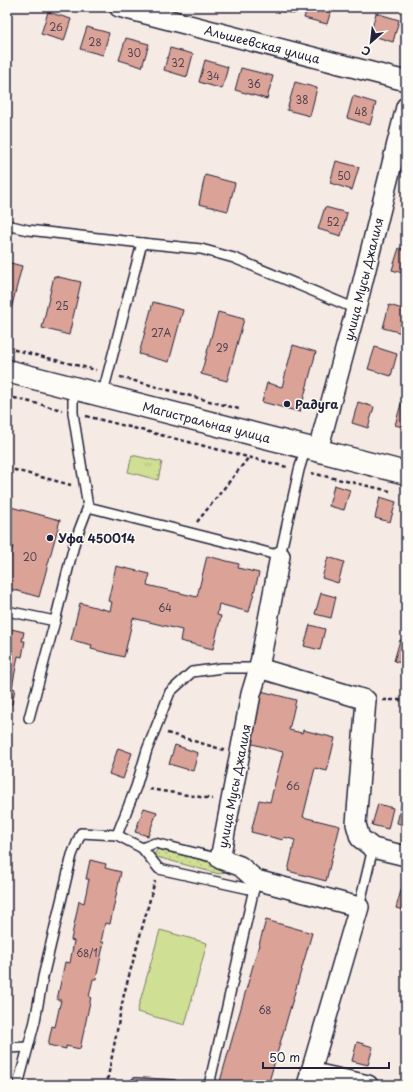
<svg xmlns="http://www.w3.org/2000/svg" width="413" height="1092" viewBox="0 0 413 1092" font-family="'Playpen Sans',sans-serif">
	<defs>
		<pattern id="grass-dots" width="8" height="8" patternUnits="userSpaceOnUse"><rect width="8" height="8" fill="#cfdf93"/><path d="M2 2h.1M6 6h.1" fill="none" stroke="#b1bf80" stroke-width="1.8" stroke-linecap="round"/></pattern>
		<pattern id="park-tufts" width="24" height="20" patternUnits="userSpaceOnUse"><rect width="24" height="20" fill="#cfdf93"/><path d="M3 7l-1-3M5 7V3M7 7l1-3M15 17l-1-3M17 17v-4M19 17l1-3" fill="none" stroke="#b1bf80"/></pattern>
	</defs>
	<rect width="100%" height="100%" fill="#f6eae4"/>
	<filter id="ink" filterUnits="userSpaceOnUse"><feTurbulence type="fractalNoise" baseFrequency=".025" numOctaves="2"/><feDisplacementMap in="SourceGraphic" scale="8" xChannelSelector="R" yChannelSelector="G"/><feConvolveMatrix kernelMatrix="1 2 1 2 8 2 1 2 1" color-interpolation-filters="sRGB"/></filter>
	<g filter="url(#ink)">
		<polygon fill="url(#grass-dots)" stroke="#788067" points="158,849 226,866 227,871 219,874 153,856"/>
		<polygon fill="url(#park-tufts)" stroke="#788067" points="132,455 162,462 158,480 128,472"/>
		<polygon fill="#cfdf93" stroke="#788067" points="160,930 207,943 185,1025 137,1012"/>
		<g fill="#dba397" stroke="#22223b">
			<polygon points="271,7 296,7 294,14 271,8"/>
			<polygon points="307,7 332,7 327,24 304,18"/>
			<polygon points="48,12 71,19 64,41 41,34"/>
			<polygon points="376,13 399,20 393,42 370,35"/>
			<polygon points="87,27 109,33 103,55 80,49"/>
			<polygon points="126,38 149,44 142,67 119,60"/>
			<polygon points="170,48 193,54 187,77 164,70"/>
			<polygon points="205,60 228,67 222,89 199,82"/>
			<polygon points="241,68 273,76 267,99 235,90"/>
			<polygon points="295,82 317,88 310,116 287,110"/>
			<polygon points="353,96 376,103 370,125 347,118"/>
			<polygon points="336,161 359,167 352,190 330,183"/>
			<polygon points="205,175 235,183 228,211 199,204"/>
			<polygon points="325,207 347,213 341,236 318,229"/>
			<polygon points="399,248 406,250 406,274 392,270"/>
			<polygon points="7,262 22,266 8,321 7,321"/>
			<polygon points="54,276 81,282 69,335 42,328"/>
			<polygon points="153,302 183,310 169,362 139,354"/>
			<polygon points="389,305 406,310 406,334 383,328"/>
			<polygon points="218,312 244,319 227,381 201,374"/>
			<polygon points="293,345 316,352 300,412 262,402 267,383 282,387"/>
			<polygon points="375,347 397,354 391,376 368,369"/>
			<polygon points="358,402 374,407 368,428 352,423"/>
			<polygon points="401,404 406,405 406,428 395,425"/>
			<polygon points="334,485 350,490 344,510 329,506"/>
			<polygon points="380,497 396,502 390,522 375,518"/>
			<polygon points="7,506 60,520 39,597 7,588 7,568 13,546 7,545"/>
			<polygon points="207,556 239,564 238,568 259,573 249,612 219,604 217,615 221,616 213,649 180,641 182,630 133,618 124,657 91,649 92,645 71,640 80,603 110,611 112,602 108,601 116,566 150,574 147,585 197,597"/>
			<polygon points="328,557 344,562 338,583 322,578"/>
			<polygon points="321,593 336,597 331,618 315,614"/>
			<polygon points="310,625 325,629 320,650 304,646"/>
			<polygon points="7,628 24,632 22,641 25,641 22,657 18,656 12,688 15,689 12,704 7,703 7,706"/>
			<polygon points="400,640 406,642 406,664 394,661"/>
			<polygon points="257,690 296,700 289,730 302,733 303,730 335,738 327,771 315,768 303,817 340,826 326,881 288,871 295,840 284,837 283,840 251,832 259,800 270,802 283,752 245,742"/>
			<polygon points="175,745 198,753 193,771 169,764"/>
			<polygon points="118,748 132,753 123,779 109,774"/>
			<polygon points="402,802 406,803 406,825 397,823"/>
			<polygon points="378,804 393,808 388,829 372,825"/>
			<polygon points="144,808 157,812 148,836 135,832"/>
			<polygon points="90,860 106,864 105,868 121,872 110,924 105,923 101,942 104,942 96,979 93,979 89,997 91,997 80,1049 66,1046 66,1049 48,1045 52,1026 55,1027 61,1000 57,1000 65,962 70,963 74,941 71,940 79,901 84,903 89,879 86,879"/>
			<polygon points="402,887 406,889 406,911 396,908"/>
			<polygon points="266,920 312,933 268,1085 219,1085"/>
			<polygon points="357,1042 373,1047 368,1065 352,1061"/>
		</g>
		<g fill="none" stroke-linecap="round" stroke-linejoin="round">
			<g stroke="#22223b" stroke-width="12">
				<g id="lane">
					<polyline points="7,225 28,230 142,243 102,396"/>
					<polyline points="142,243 201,249 234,258 356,309"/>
					<polyline points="73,388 73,413 88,507 258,550 280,556 299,470 306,447"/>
					<polyline points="7,611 55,621 75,541 88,507"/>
					<polyline points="29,718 55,621"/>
					<polyline points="117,835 136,787 147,750 170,692 192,672 222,668 259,668"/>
					<polyline points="220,859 155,843 142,848 159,869 254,890"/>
					<polyline points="359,907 373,848"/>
					<polyline points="7,1048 28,1047"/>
					<polyline points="18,1085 35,1021 43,977 72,855 81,833 117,835 142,848"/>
					<polyline points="135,1085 136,1083 173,1085"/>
					<polyline points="209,1085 256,880"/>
				</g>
			</g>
			<g stroke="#22223b" stroke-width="22">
				<g id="street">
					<path id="s1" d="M119,7L406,81"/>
					<path id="s2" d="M318,450L356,309L406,107"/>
					<polyline points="280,556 259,668 366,700 356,824 360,838 373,848 406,856"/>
					<polyline points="259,668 251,694 220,859 240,866 256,880 359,907 307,1085"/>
					<polyline points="310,1072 368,1085"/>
				</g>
			</g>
			<g stroke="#22223b" stroke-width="25">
				<g id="secondary">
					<path id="s3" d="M7,371L406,473"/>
				</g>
			</g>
			<g stroke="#22223b" stroke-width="2.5" stroke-dasharray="4 3" stroke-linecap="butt">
				<polyline points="7,348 96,370"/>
				<polyline points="120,377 239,409"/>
				<polyline points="7,396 62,410"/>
				<polyline points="86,416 287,467"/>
				<polyline points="7,468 71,485"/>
				<polyline points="311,473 390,491"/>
				<polyline points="197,522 249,457"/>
				<polyline points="383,700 406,700"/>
				<polyline points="167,733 224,750"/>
				<polyline points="149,789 213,799"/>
				<polyline points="102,1085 108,1077 124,994 155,881"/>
			</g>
			<use href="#lane" stroke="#fdfcf7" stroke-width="9"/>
			<use href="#street" stroke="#fdfcf7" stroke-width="19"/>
			<use href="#secondary" stroke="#fdfcf7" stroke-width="22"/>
		</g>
	</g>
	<g fill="#22223b" stroke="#fdfcf7" stroke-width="1.5">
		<circle cx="287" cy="404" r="4"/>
		<circle cx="50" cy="538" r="4"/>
	</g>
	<g text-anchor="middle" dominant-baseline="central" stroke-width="3" stroke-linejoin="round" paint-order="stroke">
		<g font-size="10" fill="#504252">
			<text x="56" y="26">26</text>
			<text x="95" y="41">28</text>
			<text x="134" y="52">30</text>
			<text x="178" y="62">32</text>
			<text x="213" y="75">34</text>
			<text x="254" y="83">36</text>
			<text x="302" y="99">38</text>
			<text x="361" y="111">48</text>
			<text x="344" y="175">50</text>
			<text x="333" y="221">52</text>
			<text x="62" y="305">25</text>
			<text x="161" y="332">27А</text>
			<text x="222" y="347">29</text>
			<text x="30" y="556">20</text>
			<text x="165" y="607">64</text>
			<text x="293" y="785">66</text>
			<text x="87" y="952">68/1</text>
			<text x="265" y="1009">68</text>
		</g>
		<g font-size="12" fill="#22223b" stroke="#fdfcf7">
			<text stroke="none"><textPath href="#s1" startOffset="148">Альшеевская улица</textPath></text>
			<text stroke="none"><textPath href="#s2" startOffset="177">улица Мусы Джалиля</textPath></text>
			<text stroke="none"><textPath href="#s3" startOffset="206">Магистральная улица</textPath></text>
			<text transform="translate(234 786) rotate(-79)">улица Мусы Джалиля</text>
		</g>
		<g font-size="12" font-weight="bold" fill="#22223b" stroke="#fdfcf7" text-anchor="start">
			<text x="295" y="404">Радуга</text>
			<text x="58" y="538">Уфа 450014</text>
		</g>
	</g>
	<rect width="413" height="1092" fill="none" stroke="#fdfcf7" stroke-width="24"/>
	<rect x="12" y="12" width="389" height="1068" fill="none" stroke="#22223b" stroke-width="1.5" filter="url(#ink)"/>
	<g transform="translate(371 42) rotate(208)" stroke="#fdfcf7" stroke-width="3" paint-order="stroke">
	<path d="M0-3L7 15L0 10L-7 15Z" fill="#22223b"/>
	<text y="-6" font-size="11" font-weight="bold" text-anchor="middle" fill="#22223b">С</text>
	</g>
	<path d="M263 1062v6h126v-6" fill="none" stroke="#22223b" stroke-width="2"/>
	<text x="269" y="1062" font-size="12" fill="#22223b" stroke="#fdfcf7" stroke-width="3" paint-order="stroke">50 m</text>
</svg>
